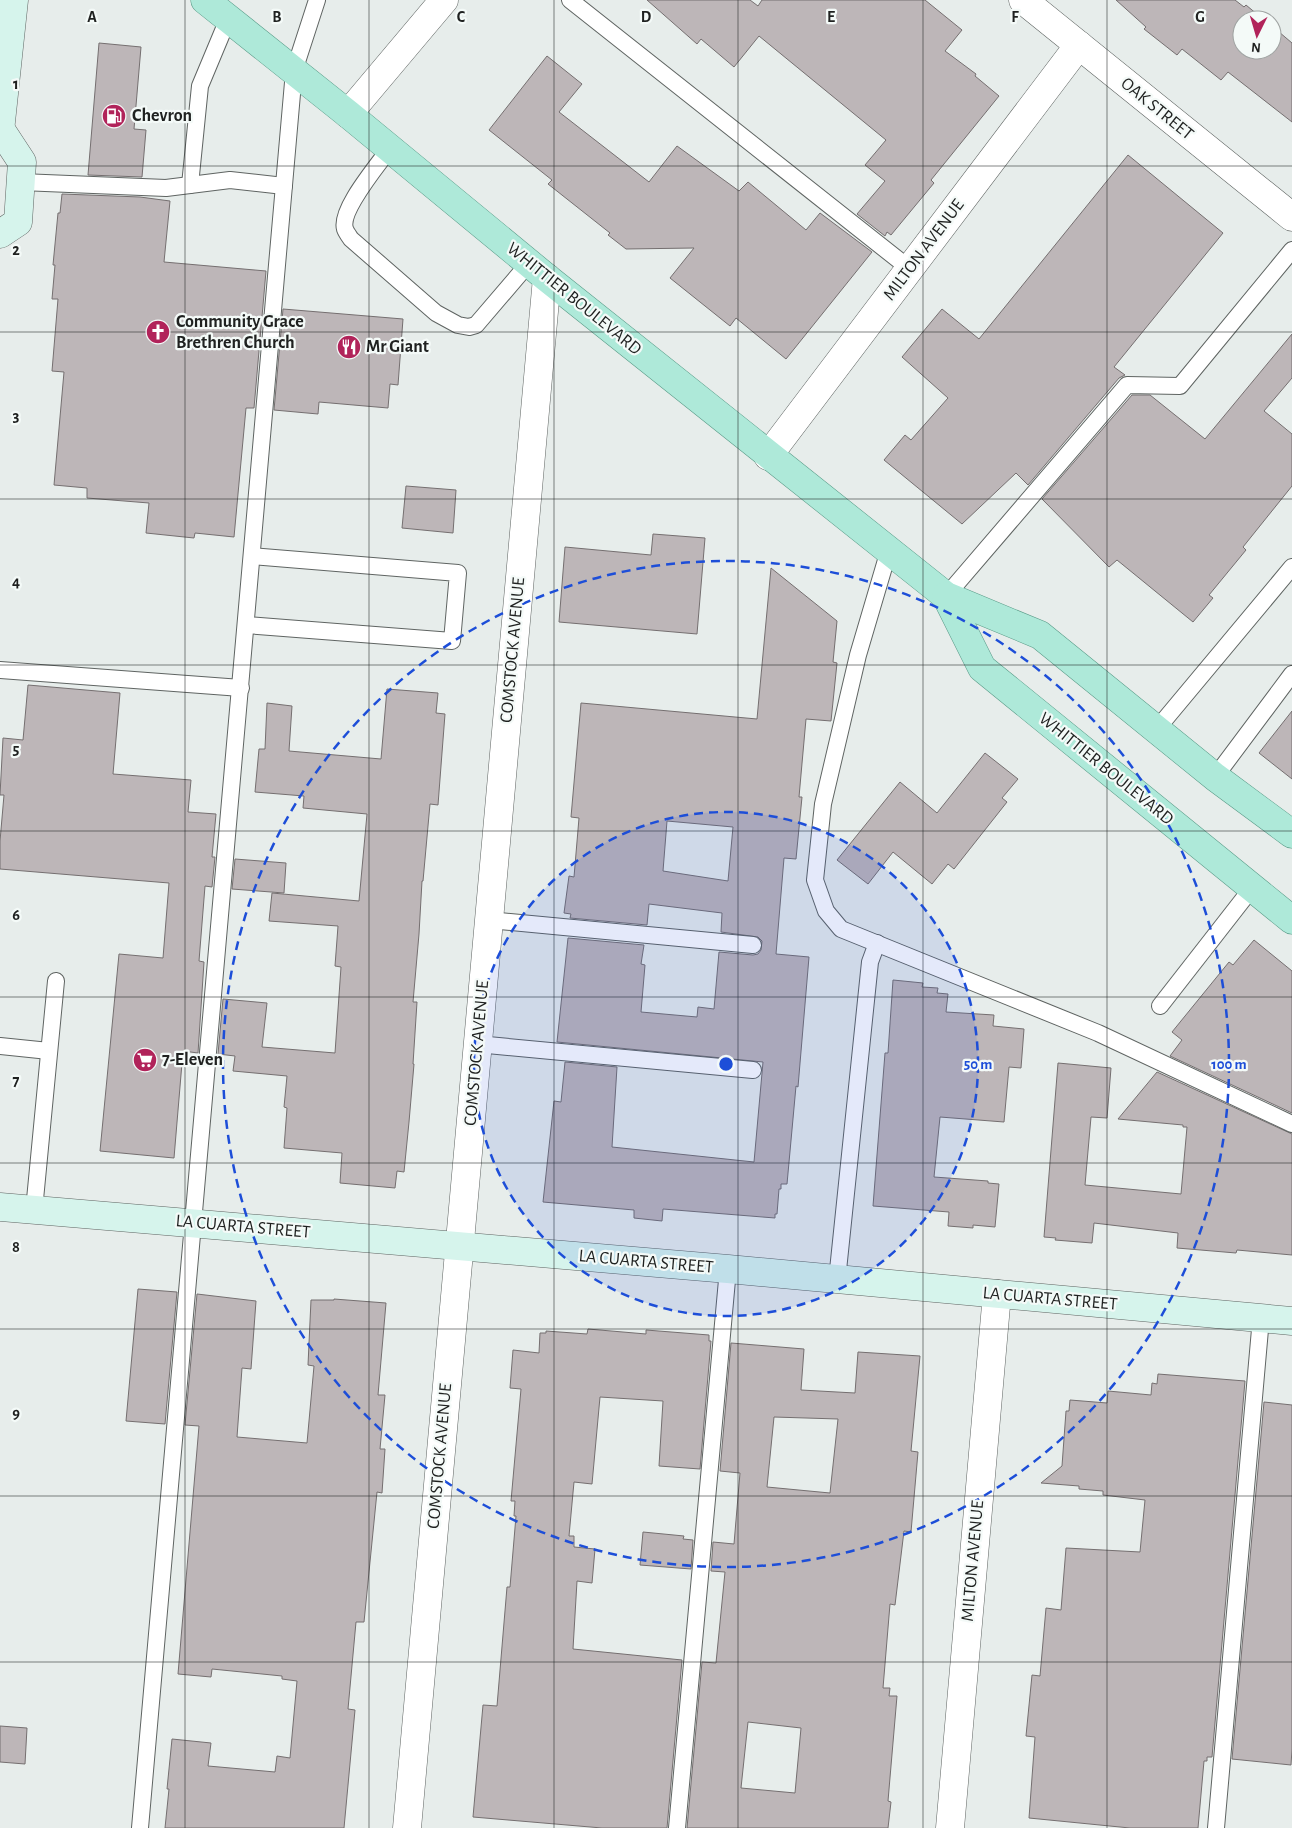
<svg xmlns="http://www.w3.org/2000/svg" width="1292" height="1828" viewBox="0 0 1292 1828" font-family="'Alegreya Sans',sans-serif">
	<rect width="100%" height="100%" fill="#e7edeb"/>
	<g fill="#bdb6b8" stroke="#756f70" fill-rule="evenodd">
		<polygon points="647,0 750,0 758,6 762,0 925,0 962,30 945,51 976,74 975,76 999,96 931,180 934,183 891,235 887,232 885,236 857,214 885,181 865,165 886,140 759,36 734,67 701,39 697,44"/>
		<polygon points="1116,0 1235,0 1244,7 1246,5 1264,20 1242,20 1242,50 1272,50 1272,26 1292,43 1292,122 1228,72 1221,80 1182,49 1177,55 1144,29 1146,27"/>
		<polygon points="99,43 141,47 134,129 146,130 142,177 88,175"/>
		<polygon points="547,56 582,84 559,112 649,182 677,146 739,191 748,182 806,230 820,213 872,252 786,359 736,318 730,326 670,278 694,248 626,249 608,235 610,233 548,184 552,180 489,130"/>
		<polygon points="1128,155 1223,233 1114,367 1125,375 1119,378 1028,485 1016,473 962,524 884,460 905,435 911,440 948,398 902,357 942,309 979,339"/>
		<polygon points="62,194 140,197 170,201 164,262 266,271 254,408 246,408 234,537 195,533 194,538 146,533 149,503 87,498 87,488 54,485 64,372 52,371 58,299 52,299 55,265 53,265 58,213 60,213"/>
		<polygon points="283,309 403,319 398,385 390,384 388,408 319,402 318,414 274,410"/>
		<polygon points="1292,334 1292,378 1264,411 1292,434 1292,486 1243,547 1246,550 1209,595 1213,598 1193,622 1117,560 1109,567 1042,499 1132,395 1150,395 1205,439"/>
		<polygon points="406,486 456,490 453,533 402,528"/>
		<polygon points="653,534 705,538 697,634 559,622 565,547 651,555"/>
		<path d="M771,568L837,621L833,662L837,663L831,721L806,719L799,797H802L796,859L784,858L776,954L809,957L798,1087L796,1086L787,1184H781V1189H779L777,1214H775V1218L663,1209L662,1221L634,1218V1210L543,1202L554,1101L561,1102L565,1062L617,1067L612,1147L754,1162L763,1062L557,1042L568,938L644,945L641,964L645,965L641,1012L697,1017L698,1007L714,1009L719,952L753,955L758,954L761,950L762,941L758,937L721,932L722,913L649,904L647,925L570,918L571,914L564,913L569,876L574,877L579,818L571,817L581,703L757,719ZM667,821L733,827L728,881L663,871Z"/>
		<polygon points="28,685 120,693 113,774 191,780 188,812 216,814 212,857 215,857 212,887 205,886 199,961 204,962 198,1053 183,1051 174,1158 100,1151 119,954 163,958 169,883 0,869 0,841 4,795 0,795 3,738 23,740"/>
		<polygon points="387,689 438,693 436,713 445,714 438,805 430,804 423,881 422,881 419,934 413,1002 417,1002 413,1064 414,1064 409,1122 404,1172 397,1171 395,1188 340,1183 342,1153 284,1148 287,1108 284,1107 287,1076 233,1071 235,1056 218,1054 223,999 267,1003 262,1047 335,1053 341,967 335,966 338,926 269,921 272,893 359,901 367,814 303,808 304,796 255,792 259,749 265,749 267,703 292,706 289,751 381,759"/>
		<polygon points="1292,711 1292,779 1259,753"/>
		<polygon points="985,753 1018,779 1002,798 1007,802 954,869 948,864 932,884 893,852 868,884 837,860 900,782 937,813"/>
		<polygon points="235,859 286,863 284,893 232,889"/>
		<polygon points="1254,940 1292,971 1292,1113 1170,1056 1182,1040 1172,1032 1229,962 1233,965"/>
		<polygon points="893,980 923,983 922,987 938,988 937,993 948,994 946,1012 994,1015 993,1026 1024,1029 1021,1068 1009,1067 1004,1122 940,1117 934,1177 988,1181 988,1183 999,1184 995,1227 973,1225 973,1228 948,1226 949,1212 873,1206 885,1053 888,1053"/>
		<polygon points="1058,1063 1111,1068 1107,1118 1091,1117 1085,1185 1181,1194 1187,1127 1183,1127 1183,1125 1118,1119 1157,1072 1292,1134 1292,1255 1237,1250 1236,1253 1177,1248 1178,1233 1094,1223 1092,1243 1055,1240 1056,1238 1044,1237"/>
		<polygon points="138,1289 177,1292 165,1424 126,1421"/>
		<polygon points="197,1294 256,1301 251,1369 242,1368 237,1437 307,1443 314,1366 308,1365 311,1300 334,1300 334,1299 386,1303 378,1395 385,1395 380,1449 385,1449 382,1493 377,1492 364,1622 356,1622 348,1709 355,1710 344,1828 165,1828 169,1789 167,1789 172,1739 211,1743 208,1766 275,1772 277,1756 290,1758 297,1681 282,1679 282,1676 212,1669 211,1677 178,1674 199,1426 185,1425"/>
		<polygon points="588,1329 646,1334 646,1330 709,1335 709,1341 711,1341 700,1469 659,1466 663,1401 600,1397 592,1484 574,1482 569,1536 574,1536 574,1547 595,1549 592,1583 577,1581 573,1649 682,1660 667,1828 602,1828 473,1817 483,1705 497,1706 507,1587 510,1587 516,1516 514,1516 515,1501 511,1501 521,1389 510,1388 513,1350 539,1353 540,1333 546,1333 546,1331 587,1334"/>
		<path d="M731,1343L804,1349L801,1390L855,1393L858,1352L920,1356L911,1451L918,1452L911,1532L904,1531L895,1605L890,1604L883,1688H890L889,1696H897L888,1801L891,1802L888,1828H687L702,1662L716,1663L725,1572L711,1571L713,1542L734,1544L740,1473L720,1471ZM774,1417L838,1419L830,1493L767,1487ZM748,1722L801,1728L795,1793L741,1788Z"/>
		<polygon points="1158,1374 1245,1381 1212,1757 1207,1757 1207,1761 1204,1761 1198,1828 1130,1828 1029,1818 1035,1737 1026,1736 1032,1675 1040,1676 1046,1608 1061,1610 1066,1548 1140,1552 1145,1500 1103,1495 1103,1491 1079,1489 1079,1486 1041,1483 1062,1466 1066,1411 1069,1411 1070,1400 1107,1403 1108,1391 1151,1395 1152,1383 1157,1384"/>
		<polygon points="1264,1402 1292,1405 1292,1749 1291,1765 1232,1759"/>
		<polygon points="643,1532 684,1536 683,1539 693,1540 691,1569 640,1565"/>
		<polygon points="0,1726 27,1728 25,1764 0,1762"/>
	</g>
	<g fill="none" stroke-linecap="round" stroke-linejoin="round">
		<g stroke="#5f6462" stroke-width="18">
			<g id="lane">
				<polyline points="570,0 910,269"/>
				<path d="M390,148C379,164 339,210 345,229C346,232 349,236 351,239L436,313L458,325L469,327L476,325L529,263"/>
				<polyline points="21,182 166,188 230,180 284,186"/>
				<polyline points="190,185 200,86 228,19"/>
				<polyline points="889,550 858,655 823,804 815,880 826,911 841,929 1098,1033 1292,1124"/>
				<polyline points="946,596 1127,385 1180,386 1292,250"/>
				<polyline points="246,625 452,641 458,573 252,556"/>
				<polyline points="0,670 241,688"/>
				<polyline points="1156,730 1292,567"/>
				<polyline points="1215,777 1292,674"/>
				<polyline points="489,920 753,945"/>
				<polyline points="1160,1006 1252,888"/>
				<polyline points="477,1044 753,1070"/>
				<polyline points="0,1046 49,1051"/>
				<polyline points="34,1210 56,981"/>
				<polyline points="837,1280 870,962 877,943"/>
				<polyline points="140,1828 294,71 317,0"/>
				<polyline points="677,1828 728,1269"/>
				<polyline points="1216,1828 1261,1318"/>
			</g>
		</g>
		<g stroke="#5f6462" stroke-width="29">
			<g id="street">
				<polyline points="1023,0 1292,217"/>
				<polyline points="348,114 444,0"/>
				<polyline points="768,456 1079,45"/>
				<polyline points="407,1828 547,278"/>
				<polyline points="950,1828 997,1294"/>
			</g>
		</g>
		<g stroke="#5f6462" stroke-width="29">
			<g id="secondary">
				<polyline points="0,131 14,0"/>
				<polyline points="0,234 18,222 22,162 1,130"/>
				<polyline points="0,1207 728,1269 1292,1321"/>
			</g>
		</g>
		<g stroke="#599a87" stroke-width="29">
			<g id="primary">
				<polyline points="205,0 348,114 547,278 946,596 1040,635 1215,777 1292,834"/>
				<polyline points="946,596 982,668 1292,920"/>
			</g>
		</g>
		<use href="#lane" stroke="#fff" stroke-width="16"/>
		<use href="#street" stroke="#fff" stroke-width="28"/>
		<use href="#secondary" stroke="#d6f4ec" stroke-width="28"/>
		<use href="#primary" stroke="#aee9d9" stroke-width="28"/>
	</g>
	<path fill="none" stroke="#1f2120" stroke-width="1" stroke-opacity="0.55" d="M185,0V1828M369,0V1828M554,0V1828M738,0V1828M923,0V1828M1107,0V1828M0,166H1292M0,332H1292M0,499H1292M0,665H1292M0,831H1292M0,997H1292M0,1163H1292M0,1329H1292M0,1496H1292M0,1662H1292"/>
	<circle cx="726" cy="1064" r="252" fill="#1d4ed8" fill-opacity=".12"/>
	<g fill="none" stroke="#1d4ed8" stroke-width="2.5" stroke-dasharray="9 6">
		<circle cx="726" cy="1064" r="252"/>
		<circle cx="726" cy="1064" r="503"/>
	</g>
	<defs>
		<g id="fuel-disc" transform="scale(1.25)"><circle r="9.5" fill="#b1235a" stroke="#f4faf8"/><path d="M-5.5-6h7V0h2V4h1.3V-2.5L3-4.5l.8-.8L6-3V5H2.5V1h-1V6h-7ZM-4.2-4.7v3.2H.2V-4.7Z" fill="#fff"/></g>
		<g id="church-disc" transform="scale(1.25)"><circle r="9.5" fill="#b1235a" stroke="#f4faf8"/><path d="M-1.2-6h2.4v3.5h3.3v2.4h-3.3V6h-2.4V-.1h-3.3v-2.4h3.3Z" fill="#fff"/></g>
		<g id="restaurant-disc" transform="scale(1.25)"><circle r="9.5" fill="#b1235a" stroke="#f4faf8"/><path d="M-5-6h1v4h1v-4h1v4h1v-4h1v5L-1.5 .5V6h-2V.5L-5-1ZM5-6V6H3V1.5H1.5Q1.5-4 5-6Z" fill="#fff"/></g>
		<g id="supermarket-disc" transform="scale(1.25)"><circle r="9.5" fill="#b1235a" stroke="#f4faf8"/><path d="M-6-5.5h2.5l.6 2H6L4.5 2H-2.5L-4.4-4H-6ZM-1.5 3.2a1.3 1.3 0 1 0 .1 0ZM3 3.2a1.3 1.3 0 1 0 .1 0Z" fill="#fff"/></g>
	</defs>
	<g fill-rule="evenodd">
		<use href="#fuel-disc" x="114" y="116"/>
		<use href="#church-disc" x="158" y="332"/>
		<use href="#restaurant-disc" x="349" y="347"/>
		<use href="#supermarket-disc" x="145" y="1060"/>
	</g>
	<g text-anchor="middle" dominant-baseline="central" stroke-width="4.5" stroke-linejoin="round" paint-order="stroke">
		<g font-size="18" fill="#1f2120" stroke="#f4faf8">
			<text transform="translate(1157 109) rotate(39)">OAK STREET</text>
			<text transform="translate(924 250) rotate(-53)">MILTON AVENUE</text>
			<text transform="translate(574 299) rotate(39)">WHITTIER BOULEVARD</text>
			<text transform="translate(513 650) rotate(-85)">COMSTOCK AVENUE</text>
			<text transform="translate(1106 769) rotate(39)">WHITTIER BOULEVARD</text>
			<text transform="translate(477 1053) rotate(-85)">COMSTOCK AVENUE</text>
			<text transform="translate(243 1227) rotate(5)">LA CUARTA STREET</text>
			<text transform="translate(646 1262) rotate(5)">LA CUARTA STREET</text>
			<text transform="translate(1050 1299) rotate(5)">LA CUARTA STREET</text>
			<text transform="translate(440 1456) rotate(-85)">COMSTOCK AVENUE</text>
			<text transform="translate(973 1561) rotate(-85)">MILTON AVENUE</text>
		</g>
		<g font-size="18" font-weight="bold" fill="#1f2120" stroke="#f4faf8" text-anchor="start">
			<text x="132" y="116">Chevron</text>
			<text x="176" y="322">Community Grace<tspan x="176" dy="21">Brethren Church</tspan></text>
			<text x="366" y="347">Mr Giant</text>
			<text x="162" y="1060">7-Eleven</text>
		</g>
	</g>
	<g font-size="16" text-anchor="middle" font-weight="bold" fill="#1f2120" stroke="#f4faf8" stroke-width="4.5" stroke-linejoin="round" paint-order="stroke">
		<text x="92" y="22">A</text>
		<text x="277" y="22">B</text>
		<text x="461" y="22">C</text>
		<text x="646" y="22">D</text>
		<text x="831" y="22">E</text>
		<text x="1015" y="22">F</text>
		<text x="1200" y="22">G</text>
		<text x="16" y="89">1</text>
		<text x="16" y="255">2</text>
		<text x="16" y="421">3</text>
		<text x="16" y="587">4</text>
		<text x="16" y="754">5</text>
		<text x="16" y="920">6</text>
		<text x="16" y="1086">7</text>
		<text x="16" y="1252">8</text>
		<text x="16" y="1418">9</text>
	</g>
	<circle cx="726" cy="1064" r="8" fill="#1d4ed8" stroke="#f4faf8" stroke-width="2.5"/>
	<g font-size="15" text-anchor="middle" font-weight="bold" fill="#1d4ed8" stroke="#f4faf8" stroke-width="4.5" stroke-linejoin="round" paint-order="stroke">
		<text x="978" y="1069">50 m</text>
		<text x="1229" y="1069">100 m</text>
	</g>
	<g transform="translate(1257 35) rotate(185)"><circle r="24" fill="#f4faf8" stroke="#9fa3a2"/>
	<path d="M0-4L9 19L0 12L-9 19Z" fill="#b1235a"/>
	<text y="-8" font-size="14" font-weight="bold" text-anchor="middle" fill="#1f2120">N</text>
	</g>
</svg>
